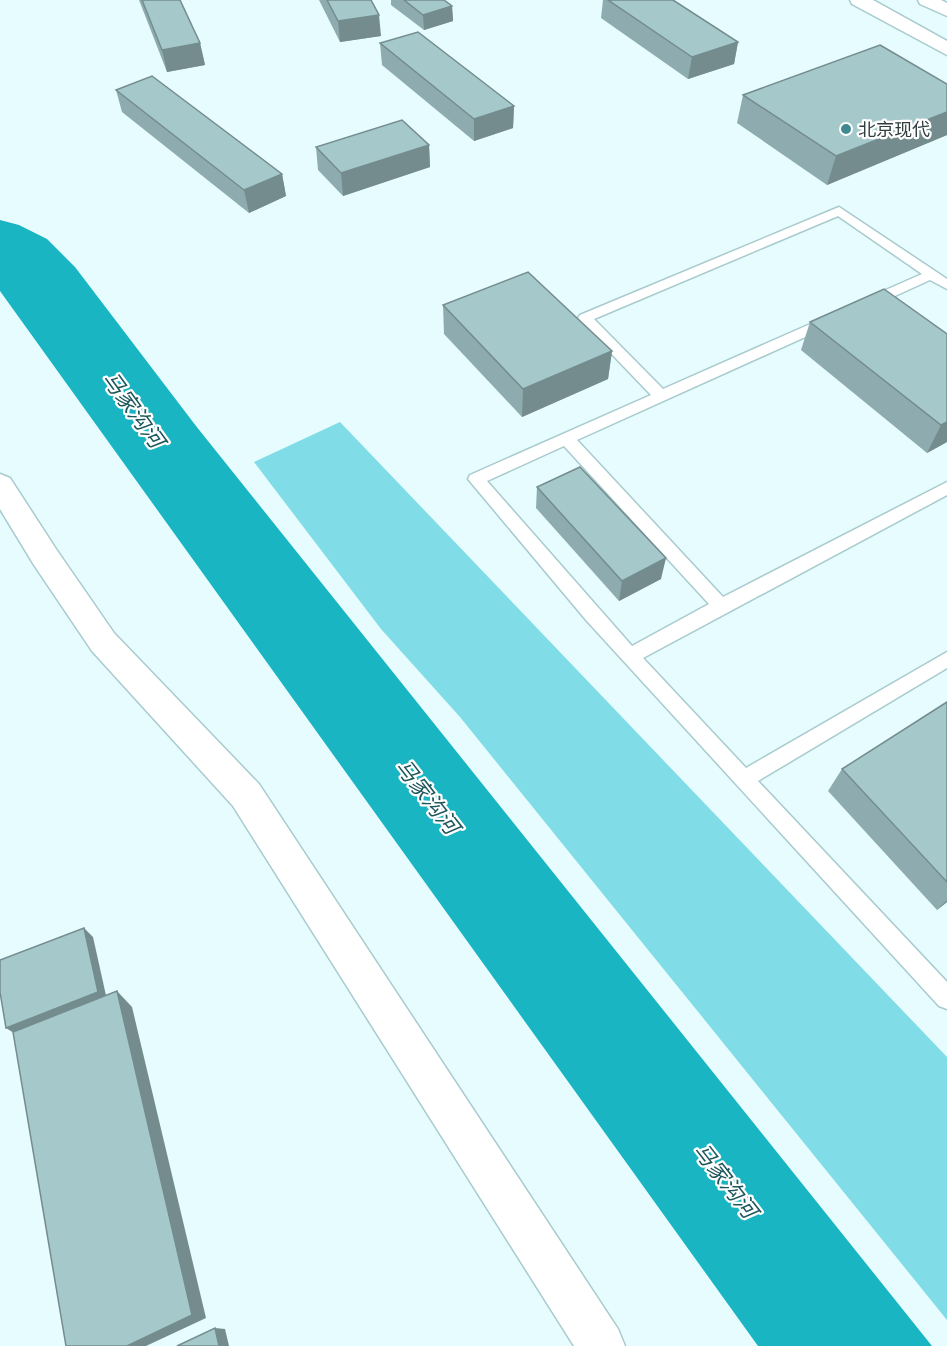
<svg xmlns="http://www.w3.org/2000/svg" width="947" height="1346" viewBox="0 0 947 1346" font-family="'Golos Text','Noto Sans SC',sans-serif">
	<rect width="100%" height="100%" fill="#e6fcfe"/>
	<polygon fill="#80dce6" points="340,422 947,1057 947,1320 460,717 381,629 254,462"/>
	<polygon fill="#1ab5c2" points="0,220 19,225 47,239 75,267 196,426 932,1346 758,1346 0,291"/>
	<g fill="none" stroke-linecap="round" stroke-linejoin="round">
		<g stroke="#a8cbce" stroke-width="3">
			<path id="lane" d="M839,207L947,279V289L930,280L873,306H863L861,303L863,300L922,274L838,216L594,319L663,389L824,318H834L836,321L834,324L577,440L723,597L947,482V495L643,658L746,768L947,652V668L758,781L947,982V1009L939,1006L586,620L468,479L470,475L651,395L580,321L578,318L580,315ZM564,446L709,604L632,646L487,481Z"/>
		</g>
		<g stroke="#a8cbce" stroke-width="3">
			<polygon id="street" points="0,474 10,478 56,549 114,633 259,784 618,1329 625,1346 574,1346 233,806 92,651 34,565 0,509"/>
		</g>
		<g stroke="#a8cbce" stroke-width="3">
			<g id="primary">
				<polygon points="850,0 873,0 947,41 947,55 852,4"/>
				<polygon points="918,0 941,0 947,3 947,16 920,4"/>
			</g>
		</g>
		<use href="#lane" fill="#fff" fill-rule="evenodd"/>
		<use href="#street" fill="#fff" fill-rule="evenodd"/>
		<use href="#primary" fill="#fff" fill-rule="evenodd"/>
	</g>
	<g fill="#8eacaf">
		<polygon points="139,0 180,0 200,43 205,65 167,72"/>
		<polygon points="319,0 371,0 381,36 340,42"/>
		<polygon points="391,0 444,0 452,6 453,21 424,30 391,5"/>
		<polygon points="603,0 673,0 738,42 734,64 688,79 601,18"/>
		<polygon points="380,43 514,106 513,128 474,141 382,65"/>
		<polygon points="947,84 947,135 827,185 737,123 743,95"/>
		<polygon points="116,90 282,174 286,196 249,213 122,112"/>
		<polygon points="429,145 430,167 343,196 318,170 316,147"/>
		<polygon points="443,305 612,351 608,379 522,417 444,334"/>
		<polygon points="810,322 947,334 947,442 927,453 801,350"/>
		<polygon points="537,487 661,579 619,601 536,508"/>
		<polygon points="947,702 947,902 937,910 828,791 842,769"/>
	</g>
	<g fill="#748c8e">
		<polygon points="452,6 453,21 424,30 423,15"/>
		<polygon points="379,15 381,36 340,42 338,21"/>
		<polygon points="738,42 734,64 688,79 692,57"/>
		<polygon points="200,43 205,65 167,72 162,50"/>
		<polygon points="514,106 513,128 474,141 474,119"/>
		<polygon points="947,112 947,135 827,185 836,156"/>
		<polygon points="429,145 430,167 343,196 341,173"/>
		<polygon points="282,174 286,196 249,213 244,190"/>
		<polygon points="612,351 608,379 522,417 523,389"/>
		<polygon points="947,422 947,442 927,453 941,425"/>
		<polygon points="666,558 661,579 619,601 622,581"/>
		<polygon points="947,900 947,902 937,910"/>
		<polygon points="84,928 93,937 107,1000 17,1035 6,1028"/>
		<polygon points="117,991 132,1007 206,1318 146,1346 127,1346"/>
		<polygon points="215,1328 225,1329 229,1346 219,1346"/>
	</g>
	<g fill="#a5c8cb" stroke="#748c8e" stroke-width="1.5">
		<polygon points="142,0 180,0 200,43 162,50"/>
		<polygon points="327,0 371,0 379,15 338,21"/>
		<polygon points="404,0 444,0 452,6 423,15"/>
		<polygon points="608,0 673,0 738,42 692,57"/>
		<polygon points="418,32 514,106 474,119 380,43"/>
		<polygon points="880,45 947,84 947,112 836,156 743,95"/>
		<polygon points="152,76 282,174 244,190 116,90"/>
		<polygon points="402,120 429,145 341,173 316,147"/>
		<polygon points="528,272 612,351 523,389 443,305"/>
		<polygon points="884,289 947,334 947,422 941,425 810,322"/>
		<polygon points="580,467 666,558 622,581 537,487"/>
		<polygon points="947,702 947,882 842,769"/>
		<polygon points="84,928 98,992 6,1028 0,992 0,960"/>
		<polygon points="117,991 192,1315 127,1346 66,1346 13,1032"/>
		<polygon points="215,1328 219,1346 177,1346"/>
	</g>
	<circle fill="#418990" stroke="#fff" stroke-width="2" cx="846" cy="129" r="6"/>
	<g text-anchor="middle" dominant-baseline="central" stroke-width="4.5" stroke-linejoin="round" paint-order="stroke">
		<g font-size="18" fill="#2f3d3e" stroke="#fff" text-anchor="start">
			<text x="858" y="129">北京现代</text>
		</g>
		<g font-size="22" font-style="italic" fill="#1d565b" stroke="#fff">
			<text transform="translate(134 409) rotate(54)">马家沟河</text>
			<text transform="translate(428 796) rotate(52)">马家沟河</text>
			<text transform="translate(726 1180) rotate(52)">马家沟河</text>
		</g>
	</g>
</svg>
